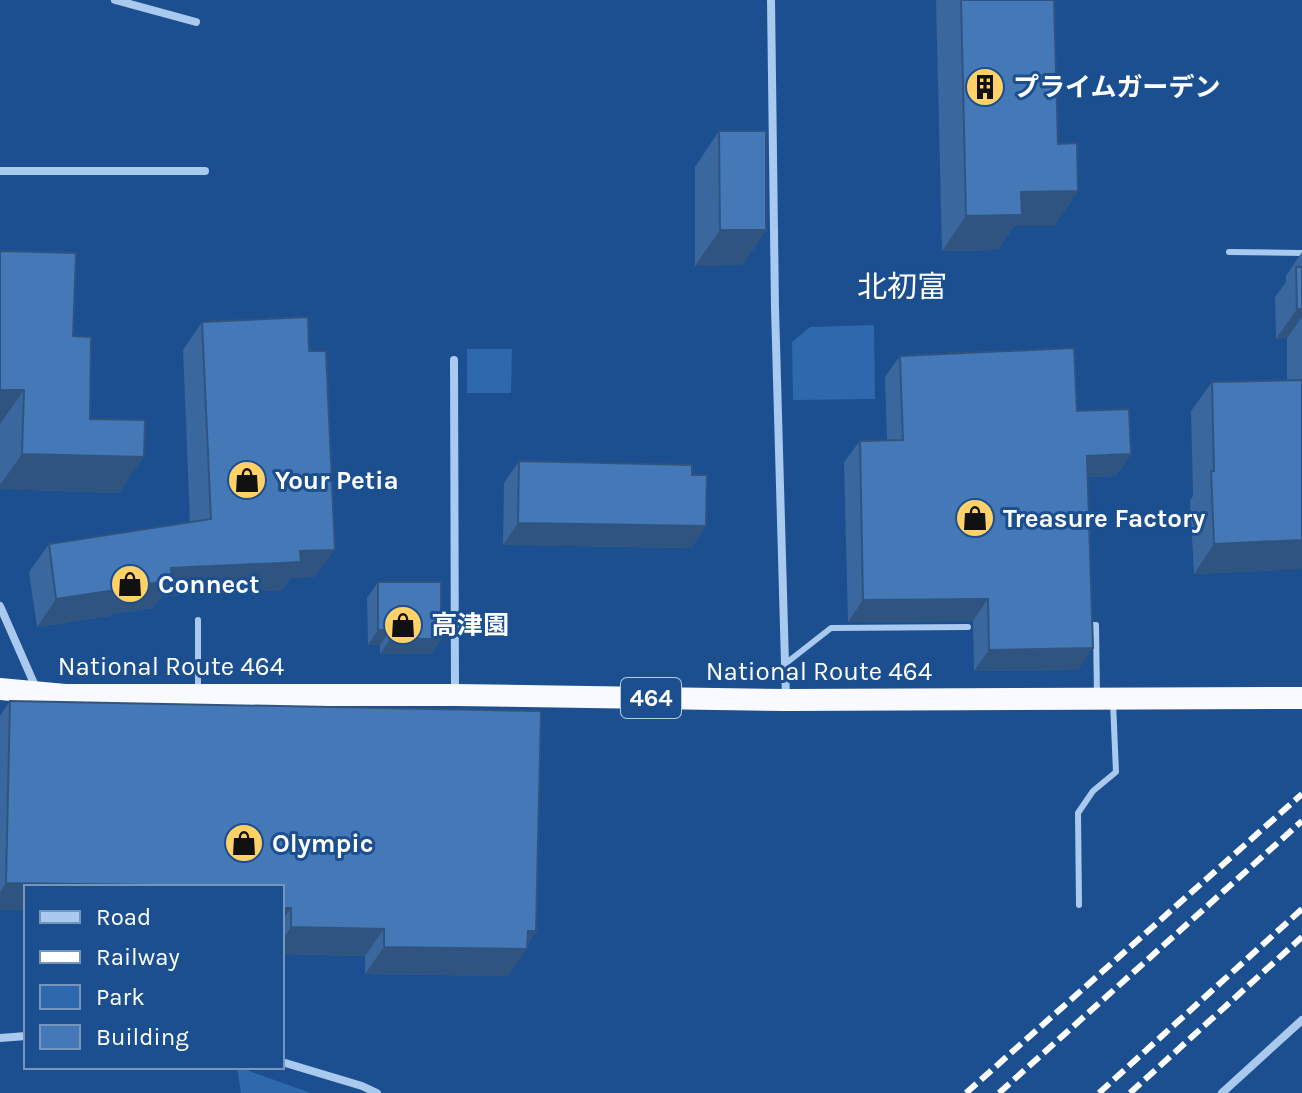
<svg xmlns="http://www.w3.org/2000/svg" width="1302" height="1093" viewBox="0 0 1302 1093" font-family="Karla,'Noto Sans JP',sans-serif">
	<rect width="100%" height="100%" fill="#1b4f8f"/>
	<g fill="#2e69ad">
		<polygon points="874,325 875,399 793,400 792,342 810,327"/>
		<polygon points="467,349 512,349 511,393 467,393"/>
		<polygon points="237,1067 238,1067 311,1093 241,1093"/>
	</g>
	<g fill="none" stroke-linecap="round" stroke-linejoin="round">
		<g stroke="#a9c9ee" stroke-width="6">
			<polyline points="1229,252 1302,253"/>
			<polyline points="198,620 198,692"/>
			<polyline points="1085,625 1096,625 1097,696"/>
			<polyline points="785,664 831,628 968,627"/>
			<polyline points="1079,905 1078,813 1093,791 1116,772 1113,702"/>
		</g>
		<g stroke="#a9c9ee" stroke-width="8">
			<polyline points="115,0 196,22"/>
			<polyline points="771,0 775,308 786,699"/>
			<polyline points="0,171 205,171"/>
			<polyline points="454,360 455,691"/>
			<polyline points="0,606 36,688"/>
			<polyline points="0,1038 26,1036"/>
			<polyline points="282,1062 362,1086 377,1093"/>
			<polyline points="1222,1093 1302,1020"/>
		</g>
		<polyline stroke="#f8faff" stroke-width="22" points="0,689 65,695 455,695 786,700 1302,698"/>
		<g stroke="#fff" stroke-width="6" stroke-dasharray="14 6" stroke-linecap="butt">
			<polyline points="966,1093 1302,794"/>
			<polyline points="999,1093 1302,821"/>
			<polyline points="1099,1093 1302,909"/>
			<polyline points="1130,1093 1302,937"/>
		</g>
	</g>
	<g fill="#3a679d">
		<polygon points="936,0 1054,0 1058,144 1078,191 1054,226 1014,226 998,250 942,251"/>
		<polygon points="719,131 766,230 742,265 695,266 695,167"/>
		<polygon points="0,251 73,336 90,419 119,493 0,489"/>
		<polygon points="1302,252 1302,569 1194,574 1190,500 1193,496 1191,411 1212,382 1287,381 1287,338 1276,339 1275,297 1286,282 1286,276"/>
		<polygon points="202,322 315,577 290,578 282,590 162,596 153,608 111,614 110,616 37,627 29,572 49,544 190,522 183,350"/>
		<polygon points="900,356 1077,411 1131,454 1116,476 1087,477 1078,670 974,671 973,621 848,622 844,462 860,441 887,440 885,377"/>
		<polygon points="519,461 692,475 706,526 691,548 503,545 504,483"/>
		<polygon points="378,582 441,639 431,654 380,654 380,645 368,645 367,598"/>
		<polygon points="10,701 536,931 508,976 365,974 365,956 282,954 282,887 26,887 26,910 0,910 0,716"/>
	</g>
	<g fill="#305480">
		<polygon points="1078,191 1054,226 1014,226 998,250 942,251 966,216 1021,192"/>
		<polygon points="720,230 766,230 742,265 695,266"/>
		<polygon points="1297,309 1302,309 1302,317 1287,338 1276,339"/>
		<polygon points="0,390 24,390 0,424"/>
		<polygon points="22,454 144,457 119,493 0,489 0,485"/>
		<polygon points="1131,454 1116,476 1071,477 1087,456"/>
		<polygon points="518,523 706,526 691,548 503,545"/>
		<polygon points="1302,540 1302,569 1194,574 1214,544"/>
		<polygon points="335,550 315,577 290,578 282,590 162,596 153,608 111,614 110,616 37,627 56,599 171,568 300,551"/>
		<polygon points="988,599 973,621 848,622 863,600"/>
		<polygon points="378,630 390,630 380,645 368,645"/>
		<polygon points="390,639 441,639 431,654 380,654"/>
		<polygon points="1093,648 1078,670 974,671 989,650"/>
		<polygon points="6,883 243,887 26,887 26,910 0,910 0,892"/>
		<polygon points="282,908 291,908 282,921"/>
		<polygon points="291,927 384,929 365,956 282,954 282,940"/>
		<polygon points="528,931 536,931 524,949 527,949 508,976 365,974 384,947"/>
	</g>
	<g fill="#4478b7" stroke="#305480" stroke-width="2">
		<polygon points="961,0 1054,0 1058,144 1077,143 1078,191 1021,192 1022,215 966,216"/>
		<polygon points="719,131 766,131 766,230 720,230"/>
		<polygon points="0,251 76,253 73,336 91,337 90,419 145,420 144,457 22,454 24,390 0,390"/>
		<polygon points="1296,267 1302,267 1302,309 1297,309"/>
		<polygon points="308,317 309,351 326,351 335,550 300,551 301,562 171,568 172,580 129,587 129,588 56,599 49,544 211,519 202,322"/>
		<polygon points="1074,348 1077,411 1129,409 1131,454 1087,456 1093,648 989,650 988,599 863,600 860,441 903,440 900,356"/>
		<polygon points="1302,380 1302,540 1214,544 1211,471 1214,471 1212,382"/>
		<polygon points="519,461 692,465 692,475 707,475 706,526 518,523"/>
		<polygon points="378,582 441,582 441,639 390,639 390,630 378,630"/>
		<polygon points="10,701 541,711 536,931 528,931 527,949 384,947 384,929 291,927 291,908 282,908 282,887 6,883"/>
	</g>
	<defs>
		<g id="building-disc" transform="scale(2)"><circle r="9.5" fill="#ffd166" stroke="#1b4f8f"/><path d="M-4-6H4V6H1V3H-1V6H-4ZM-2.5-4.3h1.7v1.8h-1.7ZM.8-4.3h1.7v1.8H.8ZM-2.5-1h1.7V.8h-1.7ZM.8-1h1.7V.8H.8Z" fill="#111"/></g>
		<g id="shop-disc" transform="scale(2)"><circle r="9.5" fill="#ffd166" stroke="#1b4f8f"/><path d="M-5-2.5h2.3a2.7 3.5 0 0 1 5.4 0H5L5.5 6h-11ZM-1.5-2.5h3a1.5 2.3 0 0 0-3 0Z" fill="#111"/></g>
	</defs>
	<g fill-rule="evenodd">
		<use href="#building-disc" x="985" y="87"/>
		<use href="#shop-disc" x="247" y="480"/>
		<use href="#shop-disc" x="975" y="518"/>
		<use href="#shop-disc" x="130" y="584"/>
		<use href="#shop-disc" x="403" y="625"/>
		<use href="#shop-disc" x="244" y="843"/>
	</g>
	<g text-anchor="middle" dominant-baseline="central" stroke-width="6" stroke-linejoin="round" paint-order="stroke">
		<rect fill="#1b4f8f" stroke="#bbcadd" stroke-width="2" x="621" y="678" width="60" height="40" rx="6"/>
		<g font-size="24" font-weight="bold" fill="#fff">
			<text x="651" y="698">464</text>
		</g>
		<g font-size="26" font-weight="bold" fill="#fff" stroke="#1b4f8f" text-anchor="start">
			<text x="1013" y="87">プライムガーデン</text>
			<text x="275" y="480">Your Petia</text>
			<text x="1003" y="518">Treasure Factory</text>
			<text x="158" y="584">Connect</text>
			<text x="431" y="625">高津園</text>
			<text x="272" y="843">Olympic</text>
		</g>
		<g font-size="26" fill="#fff" stroke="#1b4f8f">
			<text x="171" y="666">National Route 464</text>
			<text x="819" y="671">National Route 464</text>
		</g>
		<g font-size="30" fill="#fff" stroke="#1b4f8f">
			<text x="902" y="287">北初富</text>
		</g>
	</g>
	<rect x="24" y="885" width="260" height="184" fill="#1b4f8f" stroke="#7695bc" stroke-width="2"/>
	<rect x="40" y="911" width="40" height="12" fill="#a9c9ee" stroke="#7695bc" stroke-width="2"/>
	<text x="96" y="925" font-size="24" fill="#ffffff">Road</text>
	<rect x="40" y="951" width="40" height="12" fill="#ffffff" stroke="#7695bc" stroke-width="2"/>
	<text x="96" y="965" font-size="24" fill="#ffffff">Railway</text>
	<rect x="40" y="985" width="40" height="24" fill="#2e69ad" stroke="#7695bc" stroke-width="2"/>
	<text x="96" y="1005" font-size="24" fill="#ffffff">Park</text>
	<rect x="40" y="1025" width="40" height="24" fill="#4478b7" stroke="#7695bc" stroke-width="2"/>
	<text x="96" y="1045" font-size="24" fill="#ffffff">Building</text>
</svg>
